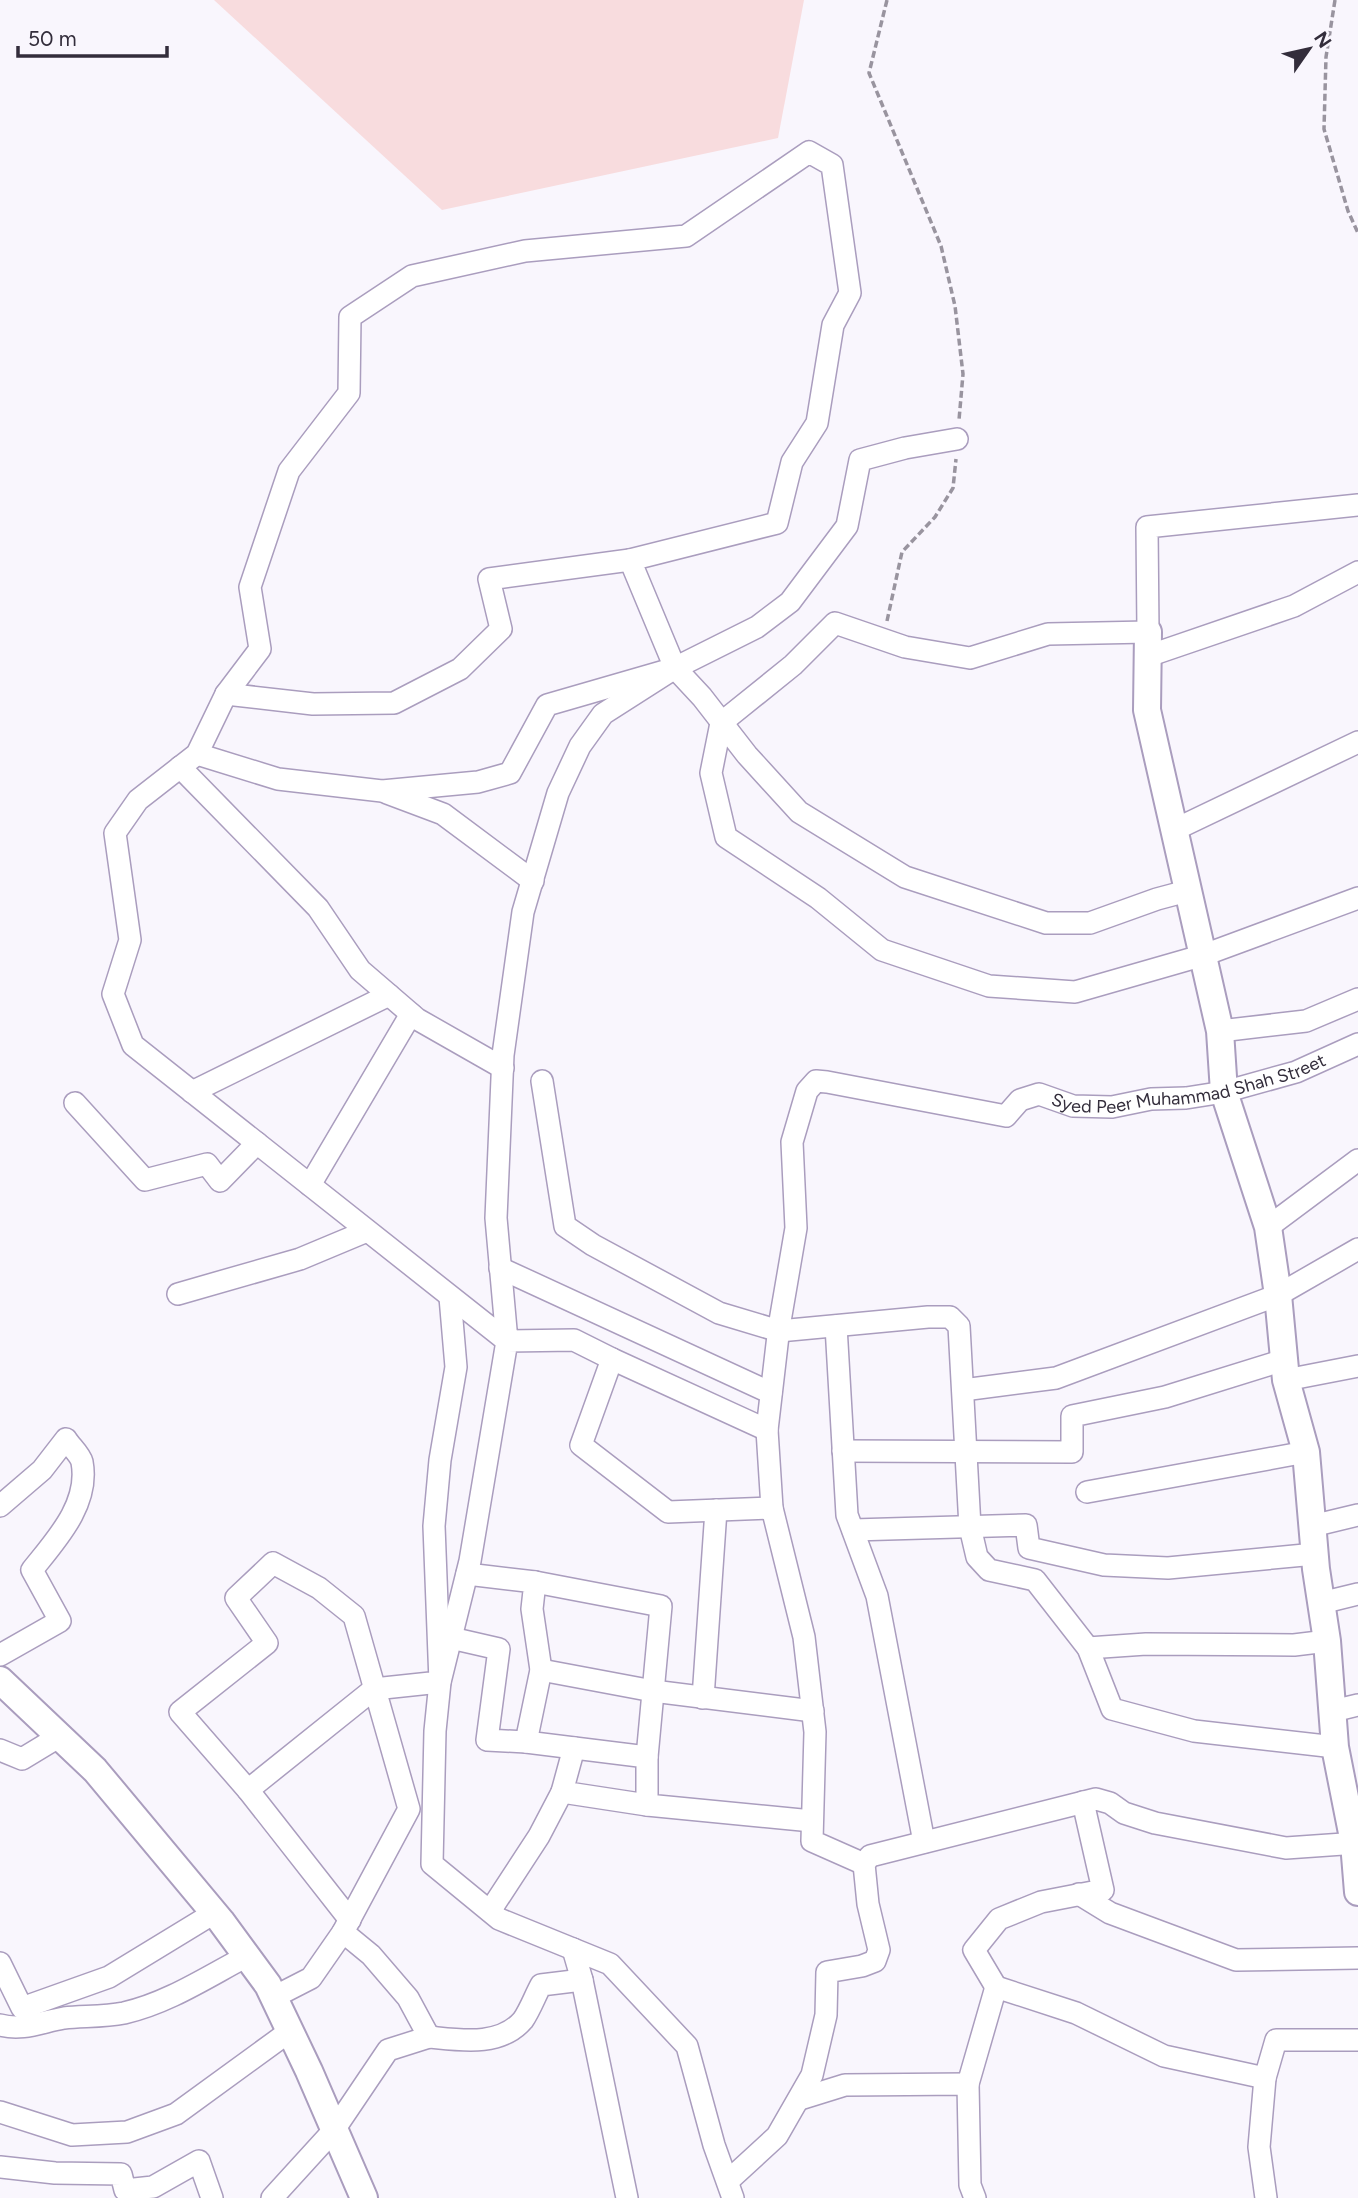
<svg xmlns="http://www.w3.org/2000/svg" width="1358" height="2198" viewBox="0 0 1358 2198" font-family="Figtree,sans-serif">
	<rect width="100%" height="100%" fill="#f9f6fd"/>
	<polygon fill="#f8dcde" points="214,0 804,0 778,138 442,210"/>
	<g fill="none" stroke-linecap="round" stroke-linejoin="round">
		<g stroke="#aa9dbe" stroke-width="24">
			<g id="minor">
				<polyline points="1358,505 1147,527 1148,632 1048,634 970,658 905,647 835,623 793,665 721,723 711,773 726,837 818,898 882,950 989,986 1075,992 1204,955 1358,898"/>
				<polyline points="1148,656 1294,606 1358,572"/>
				<polyline points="675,668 702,697 747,755 799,812 905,877 1046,923 1090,923 1157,899 1187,891"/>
				<polyline points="226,694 313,704 394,703 460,669 501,629 489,579 630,560"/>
				<polyline points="197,754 278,779 382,791 478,782 510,773 547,705 675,668 757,627 790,602 847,526 860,460 905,448 957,439"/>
				<polyline points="180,767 318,908 360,970 417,1019 503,1068"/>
				<polyline points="387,793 443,814 533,881"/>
				<polyline points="1174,830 1358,742"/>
				<polyline points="1220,1031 1306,1021 1358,999"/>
				<polyline points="542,1081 565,1226 593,1245 719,1313 779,1331 928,1317 950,1317 959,1326 970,1527 977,1557 989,1570 1035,1580 1088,1648 1112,1709 1194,1731 1335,1747"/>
				<polyline points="192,1092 389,995"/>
				<polyline points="75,1103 145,1180 207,1164 220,1181 257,1143"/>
				<polyline points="310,1185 411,1014"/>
				<polyline points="1268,1227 1358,1160"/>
				<polyline points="500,1268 771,1393"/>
				<polyline points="178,1294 300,1259 367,1231"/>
				<polyline points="836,1326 847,1515 877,1596 924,1842"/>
				<polyline points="612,1359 767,1430"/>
				<polyline points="1286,1380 1358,1366"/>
				<polyline points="963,1390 1056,1378 1278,1295 1358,1249"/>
				<polyline points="843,1451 1072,1452 1072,1416 1165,1397 1284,1360"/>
				<polyline points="1087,1492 1306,1452"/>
				<path d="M0,1506L42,1470L66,1439C70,1446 80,1454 82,1462C90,1504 56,1540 32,1570L60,1621L0,1655"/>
				<polyline points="1312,1526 1358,1515"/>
				<polyline points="853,1530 1026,1525 1029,1548 1104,1565 1168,1568 1315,1554"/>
				<polyline points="467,1574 535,1582 532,1609 541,1670 526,1742 647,1757 647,1805 812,1821"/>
				<polyline points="535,1582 661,1606 647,1757"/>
				<polyline points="1321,1603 1358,1594"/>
				<polyline points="451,1638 499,1649 487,1740 526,1742"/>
				<polyline points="1088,1648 1146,1644 1294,1645 1327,1641"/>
				<polyline points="541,1670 653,1691 813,1711"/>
				<polyline points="703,1698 716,1510"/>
				<polyline points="1333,1711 1358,1705"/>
				<polyline points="574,1748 562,1792 647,1805"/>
				<polyline points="0,1750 22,1759 60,1736"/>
				<polyline points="248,1790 180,1712 267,1643 236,1598 273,1563 319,1588 354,1616 409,1809 343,1932 371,1955 408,1998 429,2037 388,2050 334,2130 272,2198"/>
				<path id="s1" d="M864,1864L812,1841L815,1732L804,1637L772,1508L767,1430L779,1327L796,1228L792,1142L807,1091L816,1081L827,1082L1006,1116L1020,1100L1039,1094L1073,1106L1112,1107L1151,1099L1186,1098L1224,1092L1296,1072L1358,1044"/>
				<polyline points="1079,1894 1110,1913 1236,1960 1358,1958"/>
				<polyline points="490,1911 539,1836 562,1792"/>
				<polyline points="350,1920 248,1790 374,1689 440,1682 434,1526 440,1460 456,1367 450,1297"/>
				<polyline points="573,1949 582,1980 627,2198"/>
				<polyline points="0,1963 22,2008 109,1977 214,1913"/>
				<polyline points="996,1987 974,1950 999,1919 1041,1902 1103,1890 1083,1802"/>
				<polyline points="274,1997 311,1978 343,1932"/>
				<path d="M0,2025C23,2031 41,2022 64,2018C83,2016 104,2017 124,2013C168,2003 207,1977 247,1956"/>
				<path d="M429,2037C460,2040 500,2047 523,2020C530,2010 535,1996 541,1985L582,1980"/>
				<polyline points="1265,2078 1259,2147 1266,2198"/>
				<polyline points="968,2084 996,1987 1076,2013 1164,2056 1265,2078 1276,2040 1358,2040"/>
				<polyline points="800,2099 845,2085 968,2084 970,2185 975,2198"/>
				<polyline points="0,2112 72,2135 127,2132 176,2114 290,2031"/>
				<polyline points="0,2167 55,2173 121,2174 125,2190 153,2187 199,2161 212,2198"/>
				<polyline points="728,2181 777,2136 812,2075 826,2015 827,1972 862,1966 875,1961 879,1950 868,1904 864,1864 870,1856 1096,1799 1110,1803 1124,1813 1155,1823 1286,1848 1358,1843"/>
				<polyline points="733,2198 714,2145 687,2046 610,1964 499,1919 432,1864 435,1731 440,1682 470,1561 507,1341 496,1218 503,1055 523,912 558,793 580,746 603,714 675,668 630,560 777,523 792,462 817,423 833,325 850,293 832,165 809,152 686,236 525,251 412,276 350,317 349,393 289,471 250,587 260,649 226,694 197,754 138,800 115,833 130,940 113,994 133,1045 507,1341 574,1340 612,1359 581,1445 668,1512 772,1508"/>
			</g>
		</g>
		<g stroke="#aa9dbe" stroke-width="30">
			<g id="tertiary">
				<polyline points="1148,632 1147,710 1220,1031 1224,1092 1268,1227 1278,1295 1286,1380 1306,1452 1316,1569 1327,1641 1335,1747 1354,1843 1358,1892"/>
				<polyline points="0,1680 95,1770 221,1921 268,1985 309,2071 364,2198"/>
			</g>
		</g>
		<g stroke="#99949f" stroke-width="3.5" stroke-dasharray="7 3.5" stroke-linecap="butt">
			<polyline points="887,0 869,73 941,246 955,306 963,374 959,420"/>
			<polyline points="1335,0 1326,57 1324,129 1348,211 1358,233"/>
			<polyline points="887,621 902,552 935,517 953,488 956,459"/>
		</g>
		<use href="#minor" stroke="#fff" stroke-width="21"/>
		<use href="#tertiary" stroke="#fff" stroke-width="26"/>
	</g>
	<g text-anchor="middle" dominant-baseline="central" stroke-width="5" stroke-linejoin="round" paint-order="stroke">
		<g font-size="18" fill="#332d3b" stroke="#f9f6fd">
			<text stroke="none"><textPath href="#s1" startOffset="1218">Syed Peer Muhammad Shah Street</textPath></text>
		</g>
	</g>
	<g transform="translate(1309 49) rotate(56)" stroke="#f9f6fd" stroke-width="5" paint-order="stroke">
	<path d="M0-5L12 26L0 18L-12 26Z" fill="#332d3b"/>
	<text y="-10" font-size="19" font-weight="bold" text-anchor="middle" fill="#332d3b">N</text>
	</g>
	<path d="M18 46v10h149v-10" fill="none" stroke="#332d3b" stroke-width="3.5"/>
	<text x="28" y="46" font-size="21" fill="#332d3b" stroke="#f9f6fd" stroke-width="5" paint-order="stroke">50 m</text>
</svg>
